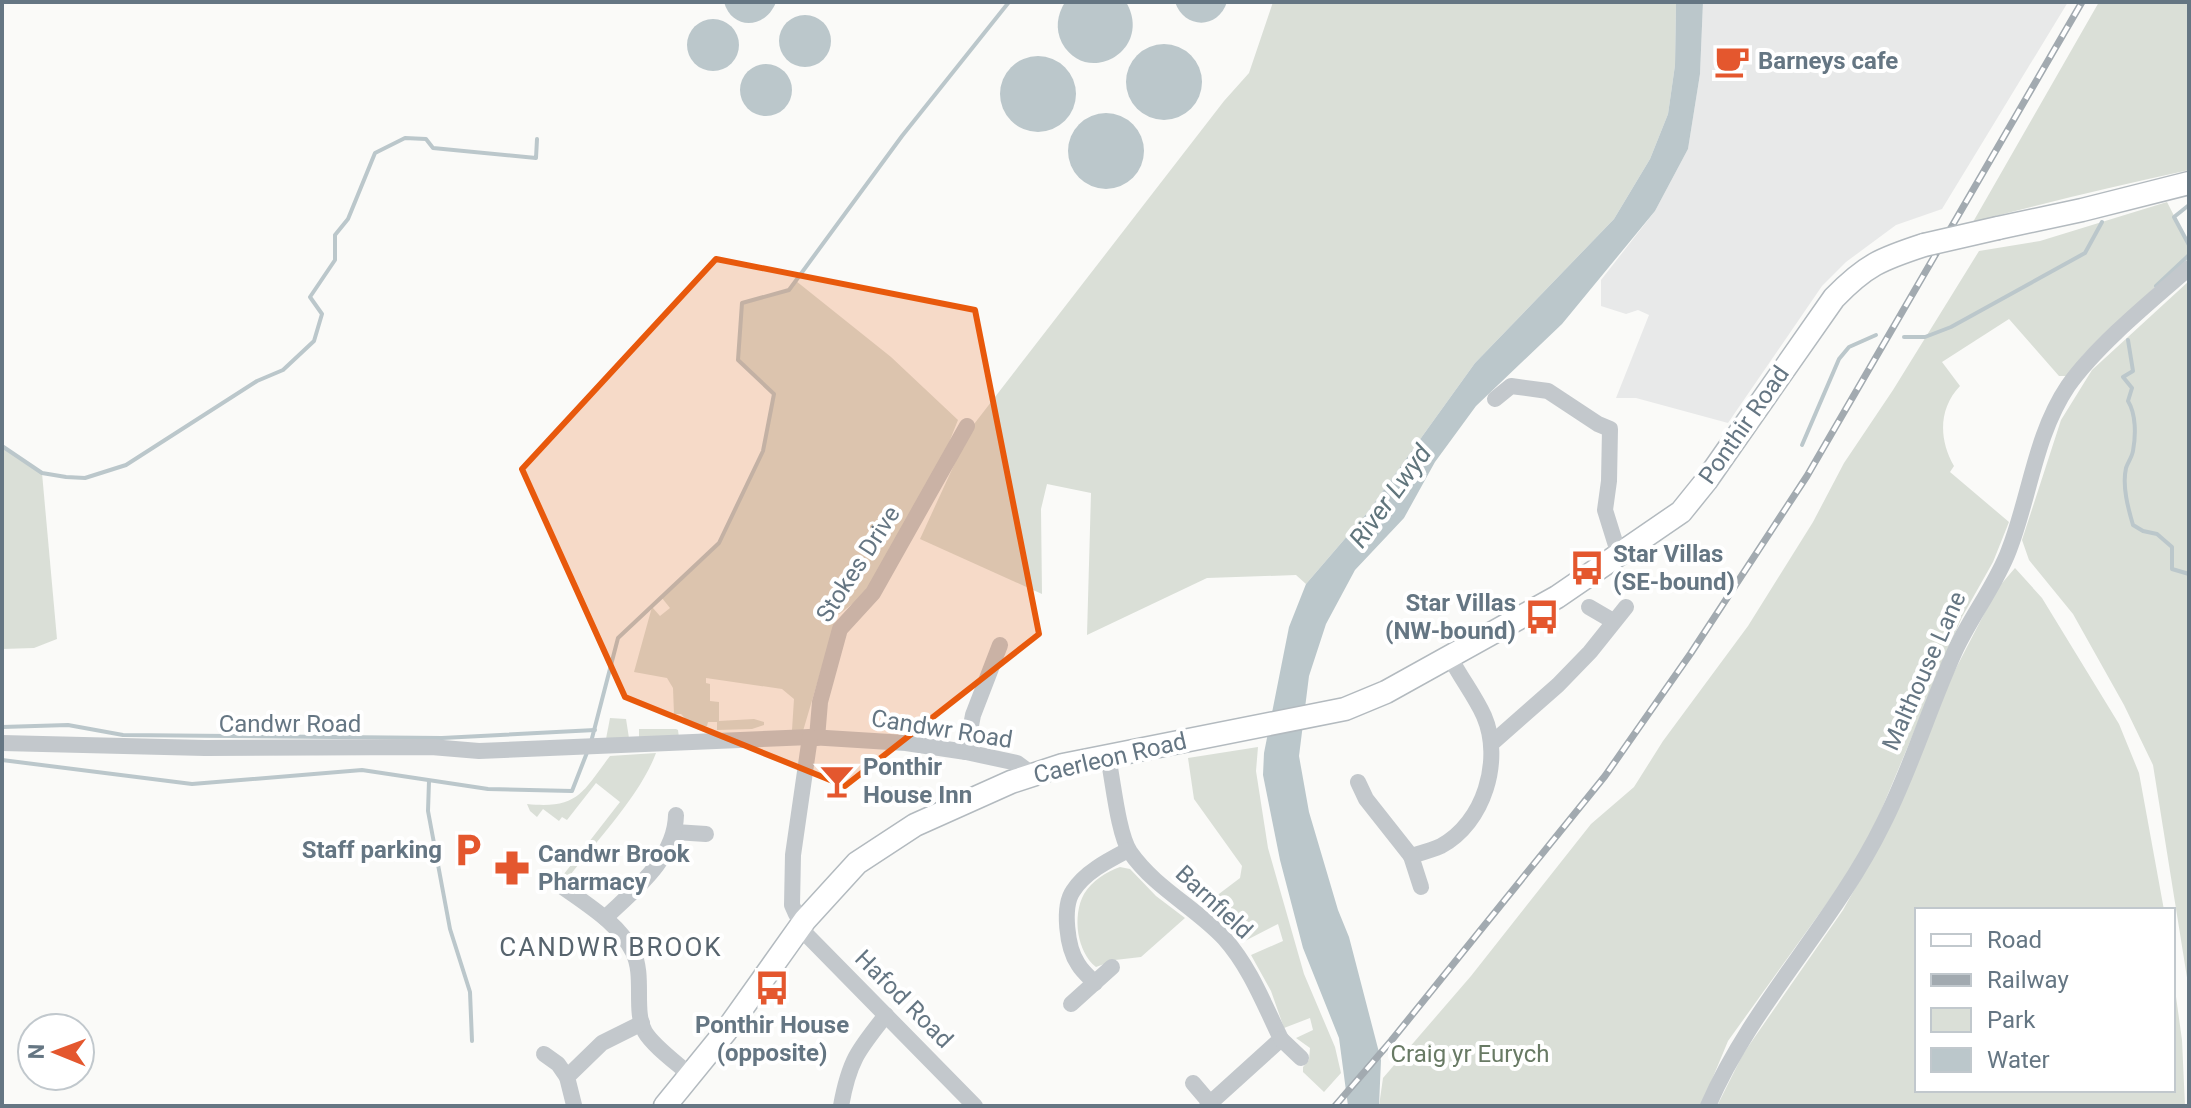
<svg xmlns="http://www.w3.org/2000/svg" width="2191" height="1108" viewBox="0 0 2191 1108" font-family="Roboto,sans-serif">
	<rect width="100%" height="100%" fill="#fafaf8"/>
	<polygon fill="#e8e9e9" points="1703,2 2068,2 1942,209 1896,225 1846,262 1822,286 1728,423 1636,398 1616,398 1649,315 1638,310 1626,314 1601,306 1601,280 1655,211 1688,149 1700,74"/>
	<g fill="#dadfd7">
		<polygon points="1273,2 1676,2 1675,65 1668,114 1650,159 1614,219 1475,363 1367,513 1306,584 1296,575 1207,578 1087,635 1091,493 1047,484 1041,509 1042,594 920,539 971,428 1224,101 1249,73"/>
		<path d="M2099,2H2189V170C2116,186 2044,203 1973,222Z"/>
		<path d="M2167,202L2189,245V255L2083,355L2067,376H2059L2009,319L1942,362L1960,386C1938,409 1939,440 1954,466L1950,472L2009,522L1993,562L1962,617L1870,837L1840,885L1728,1041L1701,1106H1379L1383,1078L1471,976L1591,824L1634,787L1663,741L1748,626L1813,522L1844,463L1893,390L1979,251L2040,241Z"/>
		<polygon points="796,281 891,357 958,420 946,450 865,594 837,616 803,731 792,730 794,699 782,689 706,678 706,683 710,684 710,701 719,702 719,721 754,719 764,722 764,725 752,729 717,730 717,722 708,722 707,726 694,728 681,714 674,714 673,688 667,678 634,672 652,607 660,616 670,608 662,598 719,543 763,451 774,394 738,360 742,303 789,290"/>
		<polygon points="2189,281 2189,990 2153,765 2124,705 2073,614 2029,560 2022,540 2061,420 2092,370"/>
		<polygon points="2,446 42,473 57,639 34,648 2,649"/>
		<polygon points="2015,568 2042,598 2119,724 2139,773 2164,910 1917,910 1917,1090 2173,1090 2173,975 2182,1040 2185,1106 1717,1106 1743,1054 1843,910 1885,835 1939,701 1997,589"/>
		<polygon points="610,718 626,719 629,738 606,739"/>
		<polygon points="639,729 676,729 678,730 679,738 639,739"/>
		<polygon points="1258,747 1256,771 1268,848 1304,974 1335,1047 1341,1073 1324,1092 1303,1072 1303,1067 1309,1060 1310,1048 1296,1038 1313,1030 1310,1018 1284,1028 1271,991 1251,955 1283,941 1278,924 1241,943 1207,903 1240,878 1242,866 1194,799 1188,758"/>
		<path d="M656,753C640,796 596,841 568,878L564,874L620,802L596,783L567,820L562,817L559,821L543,809L537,817L530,811L527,804C578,809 582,793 610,756Z"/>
		<path d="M1120,867L1130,869L1156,896L1185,918L1141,957L1115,960L1096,967C1077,952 1072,916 1084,894C1092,881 1106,872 1120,867Z"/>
	</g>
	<g fill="#bbc7cb">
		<path d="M724,2H776C766,29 732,31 724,2Z"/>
		<path d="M1065,2H1126C1154,50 1087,88 1062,43C1055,29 1057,15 1065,2Z"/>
		<path d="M1175,2H1227C1218,30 1184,29 1175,2Z"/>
		<polygon points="1676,2 1703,2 1700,74 1688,149 1655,211 1562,324 1476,406 1435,462 1404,518 1355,570 1326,624 1309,676 1299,756 1309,812 1338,910 1349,937 1381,1060 1379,1106 1348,1106 1339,1038 1303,948 1280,860 1263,775 1264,753 1289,627 1306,584 1367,513 1475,363 1614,219 1650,159 1668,114 1675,65"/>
		<circle cx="805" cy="41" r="26"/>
		<circle cx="713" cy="45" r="26"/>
		<circle cx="1164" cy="82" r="38"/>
		<circle cx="1038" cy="94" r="38"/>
		<circle cx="766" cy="90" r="26"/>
		<circle cx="1106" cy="151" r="38"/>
	</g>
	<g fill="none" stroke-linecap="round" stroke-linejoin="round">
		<g stroke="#bbc7cb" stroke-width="4">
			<polyline points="2189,205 2174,217 2189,245"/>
			<polyline points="2156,286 2189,255"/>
			<polyline points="1904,337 1925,337 1951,327 2085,253 2102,222"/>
			<path d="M2128,340L2133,371L2123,377L2132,388L2128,401C2136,414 2136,435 2133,451C2132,457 2128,462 2126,468C2122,486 2128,508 2133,525L2143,531L2157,534L2172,547V569L2189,574"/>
			<polyline points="1802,445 1839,359 1849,347 1876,335"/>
			<polyline points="2,446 42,473 66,477 85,478 126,465 257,381 283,370 314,341 322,314 310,297 335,260 335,235 348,219 375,153 405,138 426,139 433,148 536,158 537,139"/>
			<polyline points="2,727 68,725 123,735 442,738 595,730"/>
			<polyline points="591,742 618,638 719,543 763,451 774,394 738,360 742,303 789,290 902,136 1009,2"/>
			<polyline points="2,760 192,784 362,770 488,789 572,791 588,750"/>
			<polyline points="429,781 428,811 450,929 470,992 472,1041"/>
		</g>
		<g stroke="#b3babf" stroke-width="25">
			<g id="secondary">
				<polyline points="1998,228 2082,210 2189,183"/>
				<path d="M665,1106L726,1031L805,920L857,863L915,825L1011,782L1063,765L1345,709L1386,692L1557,597L1681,512L1706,481L1834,298C1866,265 1881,259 1924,245"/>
			</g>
		</g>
		<g stroke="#c3c8cc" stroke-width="16">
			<polyline points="1495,399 1511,386 1548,391 1598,424 1610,429 1609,481 1605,510 1619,555"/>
			<polyline points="1589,607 1613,621"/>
			<polyline points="817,738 820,702 840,629 873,593 967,426"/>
			<polyline points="2,743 205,748 431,747 479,751 810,737 906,743 966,752 1017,763 1032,774"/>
			<polyline points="1491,744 1558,685 1590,652 1626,607"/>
			<polyline points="966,752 973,715 1000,645"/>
			<path d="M1108,757C1113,780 1118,834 1130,852C1155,888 1195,907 1224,938C1250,967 1264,1004 1281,1039L1207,1106"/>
			<path d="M1358,782L1366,799L1411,856C1421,853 1432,850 1441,846C1484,823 1503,760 1484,716C1475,696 1460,677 1450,657"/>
			<polyline points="675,832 706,834"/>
			<polyline points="1411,856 1421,887"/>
			<path d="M560,885C586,904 619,923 633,952C645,976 633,1011 645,1032C653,1046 678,1064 690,1075"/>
			<path d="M605,918C634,890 675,859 676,815"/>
			<polyline points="805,920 796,914 792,905 793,855 810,737"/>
			<polyline points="799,927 975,1106"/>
			<path d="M1095,983C1089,977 1082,971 1078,964C1067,948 1062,907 1073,891C1085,872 1109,860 1128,850"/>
			<polyline points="1071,1004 1112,967"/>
			<polyline points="1281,1039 1301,1058"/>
			<polyline points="544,1054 558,1064 567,1077"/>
			<polyline points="1193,1083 1210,1103"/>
			<polyline points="574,1105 567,1077 602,1043 642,1023"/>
			<path d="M841,1106C849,1061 858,1050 886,1015"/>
			<path d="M1708,1106C1752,1004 1834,924 1883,824C1911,769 1929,708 1955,651C1970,618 1997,583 2009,550C2030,496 2035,435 2068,386C2096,346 2151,301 2189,268"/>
		</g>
		<use href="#secondary" stroke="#fff" stroke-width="22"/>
		<g stroke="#a2aab0" stroke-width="7">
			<polyline id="rail" points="1335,1106 1391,1041 1605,776 1691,653 1807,476 2082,2"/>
		</g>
		<use href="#rail" stroke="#fff" stroke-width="4" stroke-dasharray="12" stroke-linecap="butt"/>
		<g stroke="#b3babf" stroke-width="25" stroke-linecap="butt">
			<polyline id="secondary-bridge" points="1924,245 1998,228"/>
		</g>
		<use href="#secondary-bridge" stroke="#fff" stroke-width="22"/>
	</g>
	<path fill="#e8590c" fill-opacity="0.2" stroke="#e8590c" stroke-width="6" stroke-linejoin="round" d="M716,259L975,310L1039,634L845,786L625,697L522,469Z"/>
	<defs>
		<g id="cafe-bare" transform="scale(2.76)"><path d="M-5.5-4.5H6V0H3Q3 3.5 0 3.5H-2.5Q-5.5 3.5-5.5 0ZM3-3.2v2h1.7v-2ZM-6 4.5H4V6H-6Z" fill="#e4572e" stroke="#fff" stroke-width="2.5" paint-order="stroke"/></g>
		<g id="bus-bare" transform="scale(2.76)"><path d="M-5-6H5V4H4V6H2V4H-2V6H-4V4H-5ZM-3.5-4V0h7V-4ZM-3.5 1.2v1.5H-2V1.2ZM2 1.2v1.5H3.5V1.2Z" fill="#e4572e" stroke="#fff" stroke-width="2.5" paint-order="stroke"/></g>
		<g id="bar-bare" transform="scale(2.76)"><path d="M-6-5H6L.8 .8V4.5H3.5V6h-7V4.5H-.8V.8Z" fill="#e4572e" stroke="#fff" stroke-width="2.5" paint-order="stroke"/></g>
		<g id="parking-bare" transform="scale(2.76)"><path d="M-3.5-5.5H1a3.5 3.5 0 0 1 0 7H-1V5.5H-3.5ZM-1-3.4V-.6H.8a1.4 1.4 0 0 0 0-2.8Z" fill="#e4572e" stroke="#fff" stroke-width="2.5" paint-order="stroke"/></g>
		<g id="pharmacy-bare" transform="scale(2.76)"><path d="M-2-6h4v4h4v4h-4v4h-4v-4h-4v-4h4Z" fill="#e4572e" stroke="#fff" stroke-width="2.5" paint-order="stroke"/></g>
	</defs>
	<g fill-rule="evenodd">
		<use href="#cafe-bare" x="1732" y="61"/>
		<use href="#bus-bare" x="1587" y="568"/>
		<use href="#bus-bare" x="1542" y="617"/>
		<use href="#bar-bare" x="837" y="781"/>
		<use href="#parking-bare" x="468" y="850"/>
		<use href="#pharmacy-bare" x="512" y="868"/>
		<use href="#bus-bare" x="772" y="988"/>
	</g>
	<g text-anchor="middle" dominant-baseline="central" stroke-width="8" stroke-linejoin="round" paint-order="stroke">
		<g font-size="24" font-weight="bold" fill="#657683" stroke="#fff" text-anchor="start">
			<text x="1758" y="61">Barneys cafe</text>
			<text x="1613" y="554">Star Villas<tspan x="1613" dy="28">(SE-bound)</tspan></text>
			<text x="1516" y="603" text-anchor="end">Star Villas<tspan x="1516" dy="28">(NW-bound)</tspan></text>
			<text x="863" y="767">Ponthir<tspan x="863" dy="28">House Inn</tspan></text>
			<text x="442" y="850" text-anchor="end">Staff parking</text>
			<text x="538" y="854">Candwr Brook<tspan x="538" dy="28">Pharmacy</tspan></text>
			<text x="772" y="1025" text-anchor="middle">Ponthir House<tspan x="772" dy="28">(opposite)</tspan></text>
		</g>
		<g font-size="24" fill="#657683" stroke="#fff">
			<text transform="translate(1744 425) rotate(-55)">Ponthir Road</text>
			<text transform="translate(858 564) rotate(-57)">Stokes Drive</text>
			<text transform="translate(1924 671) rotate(-66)">Malthouse Lane</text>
			<text x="290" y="724">Candwr Road</text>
			<text transform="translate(942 729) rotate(9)">Candwr Road</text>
			<text transform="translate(1110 758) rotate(-13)">Caerleon Road</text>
			<text transform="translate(1214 902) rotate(43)">Barnfield</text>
			<text transform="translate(904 999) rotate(45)">Hafod Road</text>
		</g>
		<g font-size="24" fill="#687a64" stroke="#fff">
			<text x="1470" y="1054">Craig yr Eurych</text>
		</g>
		<g font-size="26" font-style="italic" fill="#60757c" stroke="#fff">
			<text transform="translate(1390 496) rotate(-54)">River Lwyd</text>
		</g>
		<g font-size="26" letter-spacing="2" fill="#57646e" stroke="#fff">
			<text x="611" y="947">CANDWR BROOK</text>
		</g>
	</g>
	<rect width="2191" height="1108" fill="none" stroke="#657683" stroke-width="8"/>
	<rect x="1915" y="908" width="260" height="184" fill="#ffffff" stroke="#c1c8cd" stroke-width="2"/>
	<rect x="1931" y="934" width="40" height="12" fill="#ffffff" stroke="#c1c8cd" stroke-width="2"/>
	<text x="1987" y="948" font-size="24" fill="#657683">Road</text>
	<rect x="1931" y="974" width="40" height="12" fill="#a2aab0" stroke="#c1c8cd" stroke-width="2"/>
	<text x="1987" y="988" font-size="24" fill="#657683">Railway</text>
	<rect x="1931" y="1008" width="40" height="24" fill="#dadfd7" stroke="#c1c8cd" stroke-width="2"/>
	<text x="1987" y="1028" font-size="24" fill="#657683">Park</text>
	<rect x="1931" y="1048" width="40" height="24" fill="#bbc7cb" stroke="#c1c8cd" stroke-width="2"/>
	<text x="1987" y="1068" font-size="24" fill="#657683">Water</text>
	<g transform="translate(56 1052) rotate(271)"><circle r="38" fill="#ffffff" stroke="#c1c8cd" stroke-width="2"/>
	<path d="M0-6L14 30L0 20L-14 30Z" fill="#e4572e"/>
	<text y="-12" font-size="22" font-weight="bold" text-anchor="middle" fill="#657683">N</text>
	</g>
</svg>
